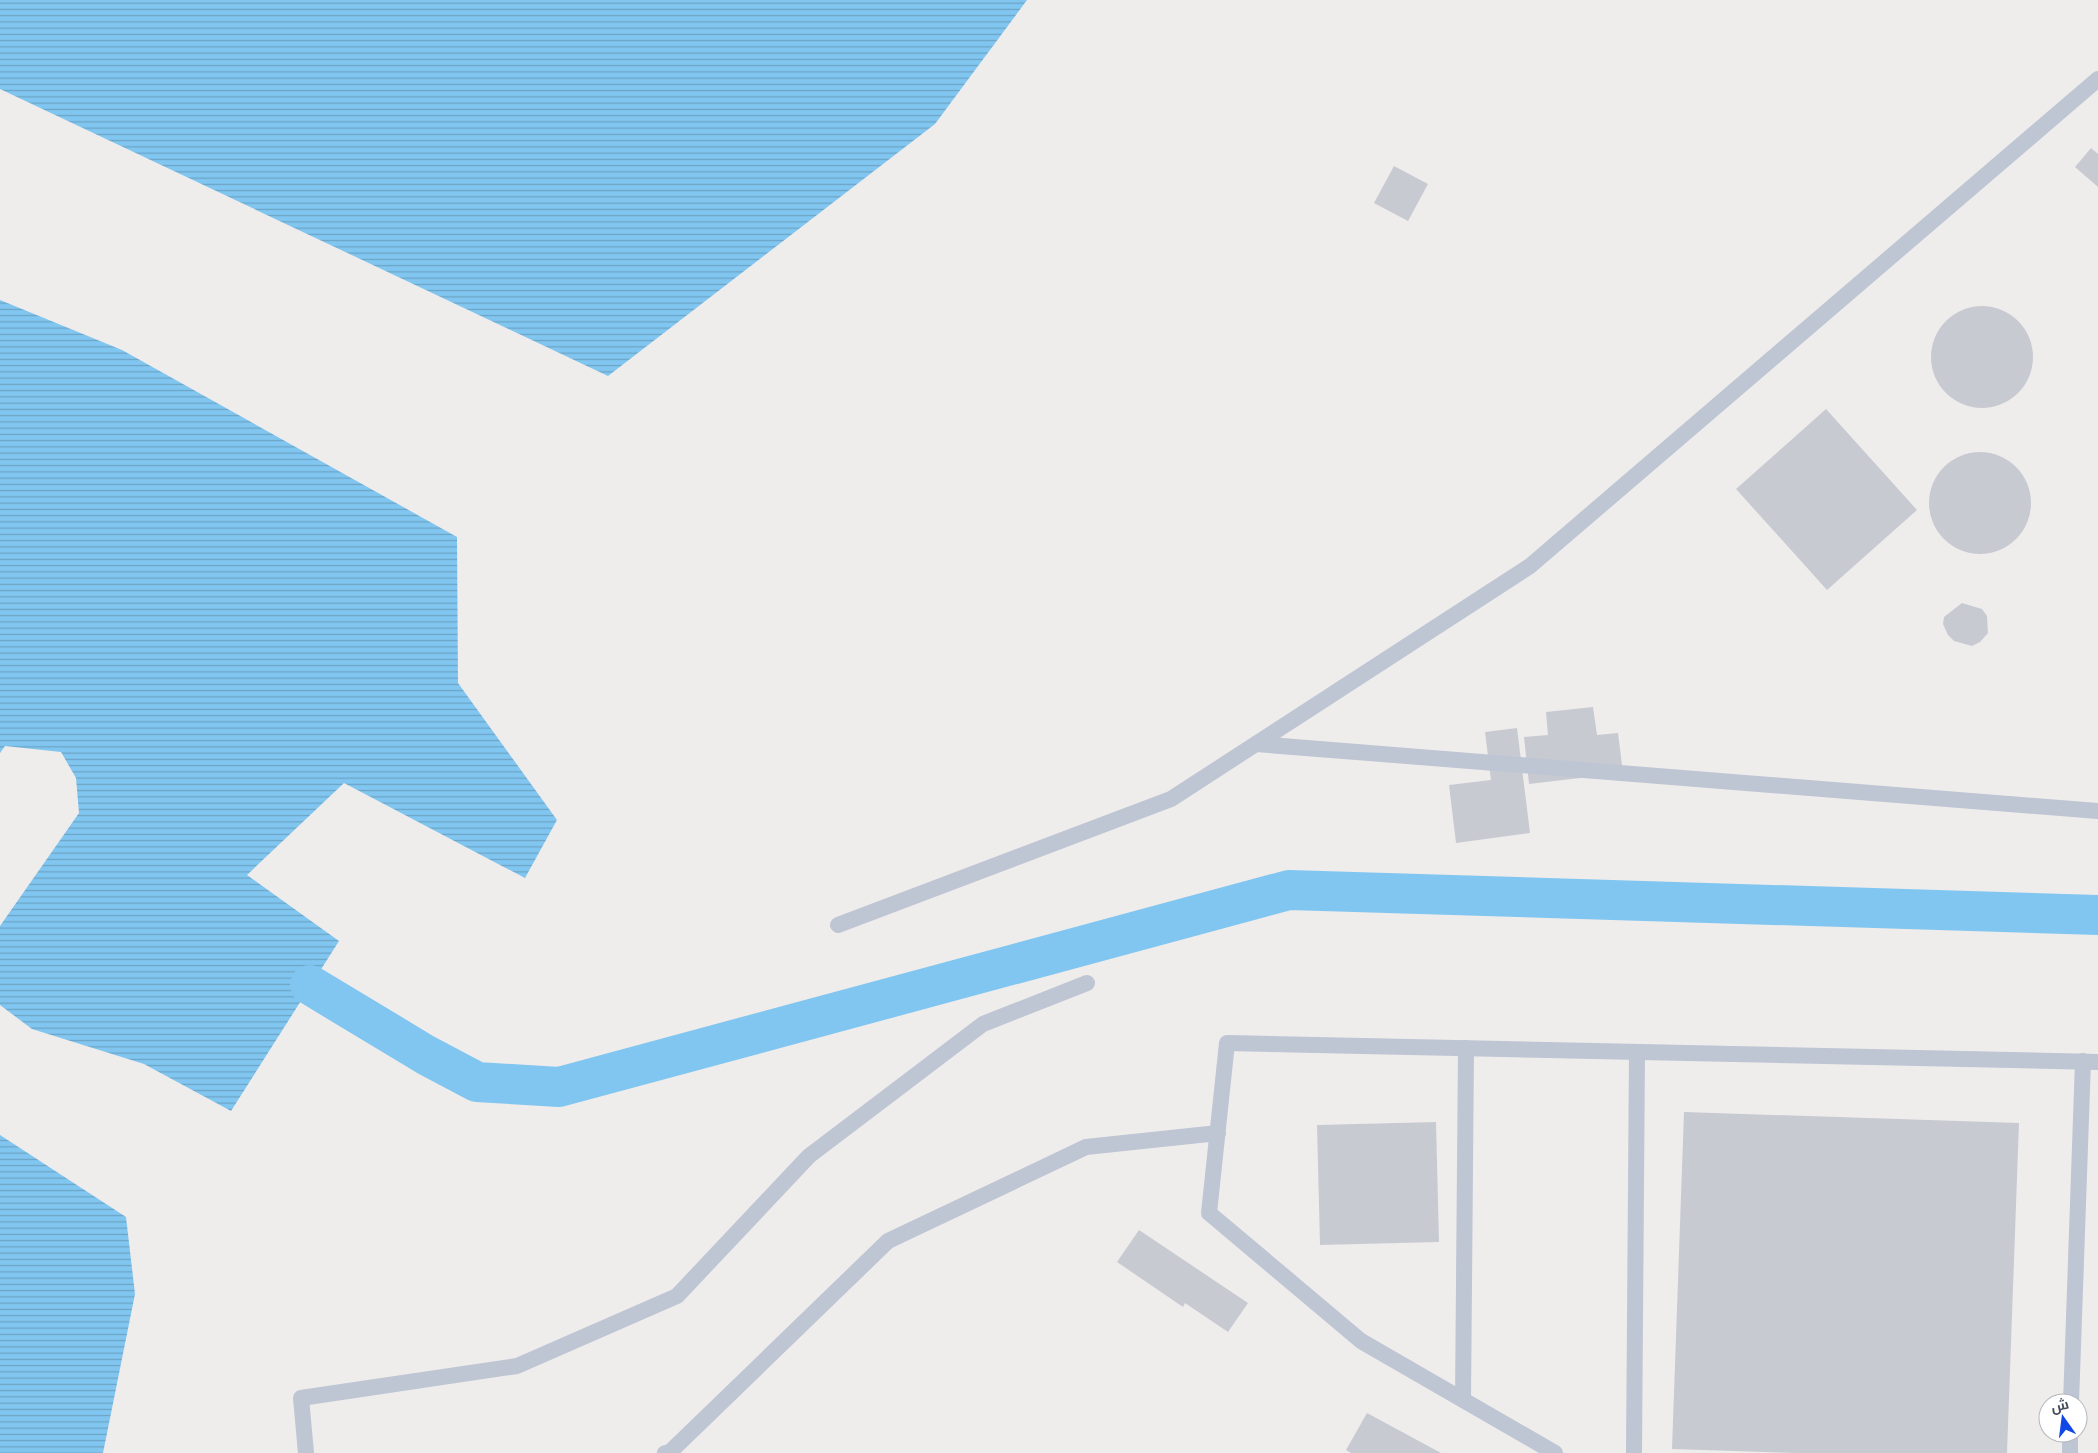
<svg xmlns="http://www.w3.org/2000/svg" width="2098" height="1453" viewBox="0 0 2098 1453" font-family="Barlow,Cairo,sans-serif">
	<defs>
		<pattern id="water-rules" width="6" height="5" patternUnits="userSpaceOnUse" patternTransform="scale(1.25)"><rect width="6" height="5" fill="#81c6f0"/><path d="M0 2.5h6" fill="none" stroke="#6ba3c5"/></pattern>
	</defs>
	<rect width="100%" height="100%" fill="#efecec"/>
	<g fill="url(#water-rules)">
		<polygon points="0,0 1027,0 935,124 608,376 0,89"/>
		<polygon points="0,300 122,350 457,537 458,683 557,820 525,878 344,783 247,875 339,941 231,1111 144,1064 32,1029 0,1005 0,926 79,813 76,778 61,752 5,746 0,753"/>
		<polygon points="0,1135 126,1217 135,1294 103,1453 0,1453"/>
	</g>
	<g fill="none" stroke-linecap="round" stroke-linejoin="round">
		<polyline stroke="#81c6f0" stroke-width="40" points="310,985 426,1055 477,1082 559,1087 1289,890 2098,915"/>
	</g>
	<g fill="#c8cad2">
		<polygon points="2091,148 2098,154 2098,187 2075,167"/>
		<polygon points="1394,166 1428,184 1408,221 1374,203"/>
		<circle cx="1982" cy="357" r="51"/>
		<polygon points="1826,409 1917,510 1827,590 1736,489"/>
		<circle cx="1980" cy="503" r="51"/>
		<polygon points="1962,603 1982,609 1987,616 1988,633 1980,642 1972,646 1954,641 1948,635 1943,624 1944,617"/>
		<polygon points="1593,707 1597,735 1618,733 1623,773 1529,784 1524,737 1548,735 1546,712"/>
		<polygon points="1517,728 1530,833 1456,843 1449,785 1491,780 1485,732"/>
		<polygon points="1684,1112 2019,1123 2007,1453 1797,1453 1672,1449"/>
		<polygon points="1436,1122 1439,1242 1320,1245 1317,1125"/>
		<polygon points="1139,1230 1248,1303 1228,1332 1185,1303 1183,1307 1117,1262"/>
		<polygon points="1367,1413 1441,1453 1351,1453 1346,1450"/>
	</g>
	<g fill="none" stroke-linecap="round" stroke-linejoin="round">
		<g stroke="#bec5d3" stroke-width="16">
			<polyline points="1256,744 2098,811"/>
			<polyline points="838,925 1171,799 1530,566 2098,79"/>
			<polyline points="1463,1400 1466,1048"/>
			<polyline points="2071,1403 2083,1061"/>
			<polyline points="306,1453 301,1398 517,1366 677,1296 809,1156 983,1024 1087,983"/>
			<polyline points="665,1453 670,1452 888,1241 1086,1147 1218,1133"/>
			<polyline points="1555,1453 1361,1341 1209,1213 1227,1043 2098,1062"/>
			<polyline points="1634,1453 1637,1052"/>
			<polyline points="2070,1453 2070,1433"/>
		</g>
	</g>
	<g transform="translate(2063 1418) rotate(346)"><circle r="24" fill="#ffffff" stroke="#b4b7bd"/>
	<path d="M0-4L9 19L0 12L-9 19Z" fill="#1048e5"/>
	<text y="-8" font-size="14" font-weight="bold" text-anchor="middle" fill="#444c5a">ش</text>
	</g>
</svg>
